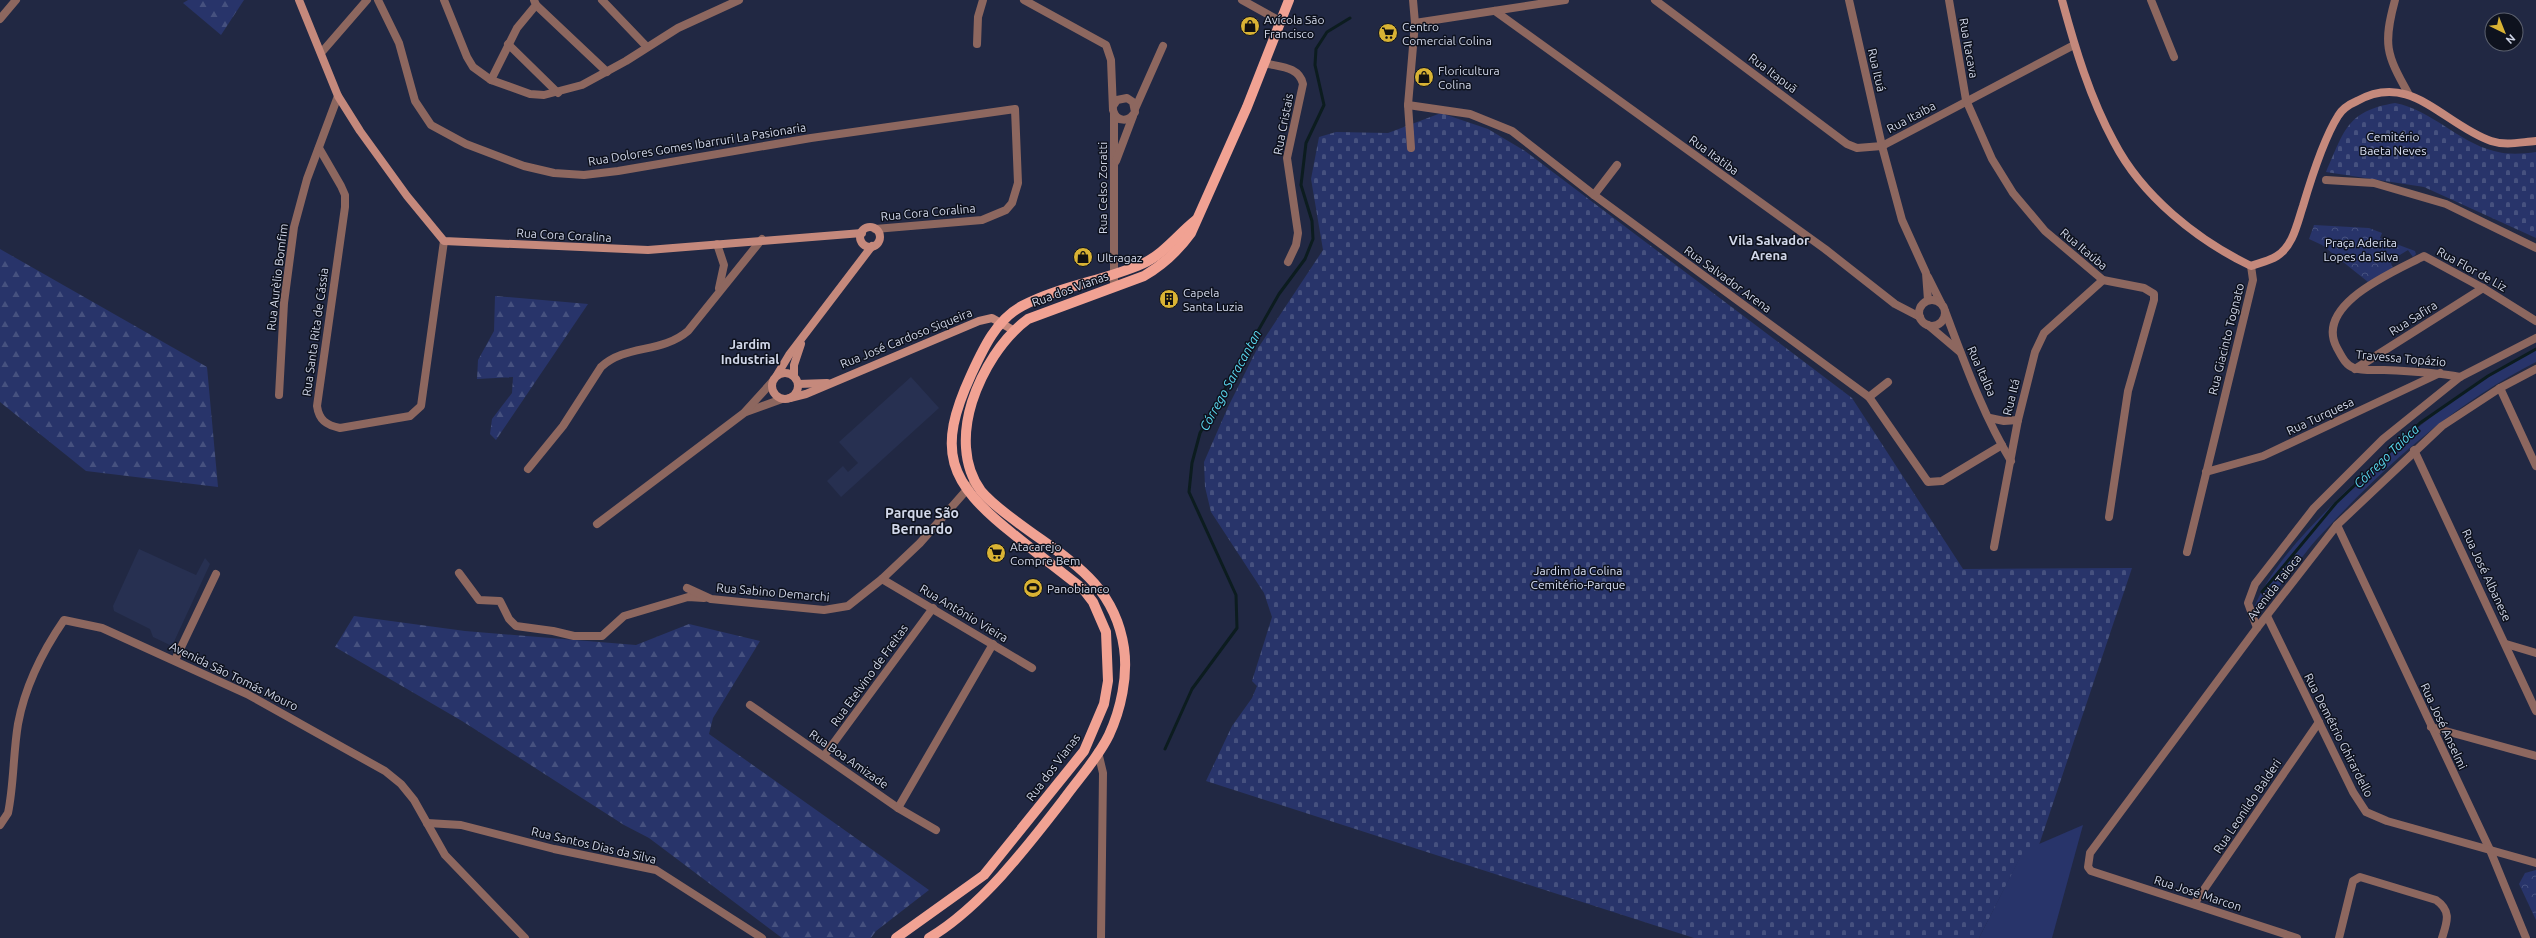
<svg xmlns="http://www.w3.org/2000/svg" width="2536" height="938" viewBox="0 0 2536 938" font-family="Ubuntu,sans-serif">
	<defs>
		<pattern id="forest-firs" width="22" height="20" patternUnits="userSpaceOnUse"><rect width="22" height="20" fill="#28346a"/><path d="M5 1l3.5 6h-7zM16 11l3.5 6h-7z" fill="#46517f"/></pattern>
		<pattern id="cemetery-stones" width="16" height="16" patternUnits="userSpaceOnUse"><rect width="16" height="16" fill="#28346a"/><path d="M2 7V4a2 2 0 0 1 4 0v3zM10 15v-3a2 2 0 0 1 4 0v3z" fill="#46517f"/></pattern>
		<pattern id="park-crowns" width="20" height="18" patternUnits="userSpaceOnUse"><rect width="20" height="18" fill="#28346a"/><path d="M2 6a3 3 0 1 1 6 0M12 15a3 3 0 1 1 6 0" fill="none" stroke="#46517f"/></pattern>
	</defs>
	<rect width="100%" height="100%" fill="#212843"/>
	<g fill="#273051">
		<polygon points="911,377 939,408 841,497 827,481 843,466 848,472 858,463 839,442"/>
		<polygon points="139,549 196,575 205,558 210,564 172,646 153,637 150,629 114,611 113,606"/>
	</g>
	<g fill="#28346a">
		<path d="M2536,350V362C2447,408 2384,467 2316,540C2305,552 2265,608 2257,612L2254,608C2270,568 2304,533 2334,503C2398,440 2456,392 2536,350Z"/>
		<polygon points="2083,825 2052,938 1979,938 2023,851"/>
	</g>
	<g fill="url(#forest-firs)">
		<polygon points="188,0 244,0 221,35 183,3"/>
		<polygon points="0,249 207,367 218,487 86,471 0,402"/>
		<polygon points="495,296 588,304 496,440 490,434 492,419 512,393 513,377 477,379 478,360 494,331"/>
		<polygon points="354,616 465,631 636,645 689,624 760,641 713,718 709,734 929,890 876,931 871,938 782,938 649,838 624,825 462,721 335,647"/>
	</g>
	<g fill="url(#cemetery-stones)">
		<path d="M2395,103C2432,110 2458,142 2494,151C2508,155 2522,154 2536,152V238L2424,187L2326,172C2344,132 2346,111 2395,103Z"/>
		<polygon points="1441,113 1488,129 1525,151 1852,398 1963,569 2132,568 2039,845 2023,852 1979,938 1694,938 1206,781 1232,726 1252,698 1257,686 1252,681 1272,617 1264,593 1211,512 1205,487 1204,462 1228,407 1256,351 1323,250 1311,179 1319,137 1336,132 1388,133"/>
	</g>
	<g fill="url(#park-crowns)">
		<polygon points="2314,225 2369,228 2382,233 2380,238 2415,251 2416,254 2413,257 2408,250 2390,261 2393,268 2368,282 2322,245 2309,239"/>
		<polygon points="2536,870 2536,920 2519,884 2525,873"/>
	</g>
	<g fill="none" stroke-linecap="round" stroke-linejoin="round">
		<g stroke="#0c1c1f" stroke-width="3">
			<polyline points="2262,592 2336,503 2420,423 2488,376 2536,349"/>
			<polyline points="1165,749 1192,689 1237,628 1236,595 1189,492 1192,463 1200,433 1279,294 1305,259 1313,239 1312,221 1301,185 1306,143 1324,105 1315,65 1316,49 1327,32 1350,18"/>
		</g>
		<g stroke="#8d675f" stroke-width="8">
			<polyline points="378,0 399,43 415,101 431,125 466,144 524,166 554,173 584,175 618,171 811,138 1015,109 1018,183 1012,203 1006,210 982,220 875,229"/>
			<polyline points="444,0 467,57 473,67 491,80 530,94 544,95 582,85 626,61 678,28 739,0"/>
			<polyline points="602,0 647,47"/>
			<path d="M1024,0L1106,45L1111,60L1113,110C1116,122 1129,123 1135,112L1133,102L1127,98L1117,100L1113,106"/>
			<polyline points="1242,0 1280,21"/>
			<polyline points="1655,0 1847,144 1857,148 1882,146 2074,45"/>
			<polyline points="1849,0 1882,146 1902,220 1926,273 1928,300"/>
			<polyline points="1949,0 1966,100 1992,159 2013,193 2045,231 2103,280 2144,288 2154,294 2154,300 2128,391 2109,517"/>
			<polyline points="2151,0 2174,57"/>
			<path d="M2395,0C2383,44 2386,54 2408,93"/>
			<polyline points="536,5 607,72"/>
			<polyline points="1495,11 1825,249 1895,304 1920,317"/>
			<polyline points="0,19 16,0"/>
			<polyline points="1415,23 1565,0"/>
			<polyline points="508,44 558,93"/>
			<polyline points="977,44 978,17 983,0"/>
			<polyline points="321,53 367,0"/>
			<path d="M1264,63C1279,67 1299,66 1303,84L1287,158L1298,233L1296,245L1288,262"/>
			<polyline points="491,80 517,28 536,5 534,0"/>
			<polyline points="1408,105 1470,114 1512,131 1594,195 1869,397 1928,482 1942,481 2002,445"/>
			<polyline points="1135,109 1163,46"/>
			<polyline points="1114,114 1114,287"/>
			<path d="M319,148L341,186L345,195V207L317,406C319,420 326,425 340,428L410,416L421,406L444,241"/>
			<polyline points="1411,148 1408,105 1415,23 1413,0"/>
			<polyline points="1116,161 1133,116"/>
			<polyline points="2326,180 2374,183 2446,204 2536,248"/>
			<polyline points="1594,195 1617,165"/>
			<polyline points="717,244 724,265 719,288"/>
			<polyline points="1928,277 1941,303"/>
			<circle cx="1932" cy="313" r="13"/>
			<path d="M1945,311C1964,361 1983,415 2011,461"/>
			<polyline points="1928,325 1960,352"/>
			<polyline points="2355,369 2483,288"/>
			<path d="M2460,377C2435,372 2410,371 2384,370C2375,370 2362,371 2354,368C2345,365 2341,355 2337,348C2313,304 2396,271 2424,256L2483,288L2536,321"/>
			<polyline points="2500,388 2536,466"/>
			<polyline points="279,395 284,303 294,227 307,179 338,96"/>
			<polyline points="1869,397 1888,382"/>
			<polyline points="746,412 782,399"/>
			<polyline points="1990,418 2004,421 2018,420"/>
			<polyline points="2414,450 2536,711"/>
			<path d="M528,469L563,426L601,367C626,344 661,354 688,331L762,239"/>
			<polyline points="2206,472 2263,456 2440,373"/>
			<polyline points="597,524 744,413 772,382"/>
			<polyline points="2337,525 2490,850 2526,938"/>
			<polyline points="1994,547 2018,420 2035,352 2044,333 2103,280"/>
			<polyline points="2187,552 2253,280 2251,266"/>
			<polyline points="459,573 479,600 500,601 509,619 516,626 553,631 574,636 602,636 624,616 688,597 704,598"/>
			<polyline points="882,579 1032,668"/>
			<polyline points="687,588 711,599 824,610 848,606 882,579 920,543 971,485"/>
			<polyline points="2267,616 2353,792 2366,812 2387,821 2536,863"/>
			<polyline points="2257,628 2248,603 2255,584 2314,508 2383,439 2460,377 2536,338"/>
			<polyline points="2506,644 2536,653"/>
			<polyline points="175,660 216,574"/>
			<polyline points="750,705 898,808 936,830"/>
			<polyline points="2431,727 2536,756"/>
			<polyline points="1098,752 1103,773 1101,938"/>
			<polyline points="824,756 933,608"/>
			<polyline points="898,808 993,644"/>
			<polyline points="427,823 461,825 554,849 656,870 762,938"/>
			<path d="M0,825L8,813C14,784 13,754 18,724C25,686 42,652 64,620L102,628L247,694L385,771L401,784L414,800L445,855L525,938"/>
			<polyline points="2194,904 2319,722"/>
			<polyline points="2297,938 2091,871 2088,867 2090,853 2257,628 2337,525 2442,426 2500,388 2536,369"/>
			<path d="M2339,938L2353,881L2360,877L2436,900C2452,911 2447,922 2442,938"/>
		</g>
		<g stroke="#c5897c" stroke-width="8">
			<polyline points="299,0 338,96 360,131 407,196 444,241 648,250 862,233"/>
			<path d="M2062,0C2075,48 2090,98 2114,142C2142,196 2197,240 2251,266C2259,263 2269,261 2277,256C2293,246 2297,224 2303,206C2311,179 2323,140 2338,116C2342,109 2350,104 2357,101C2411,71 2443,124 2491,141C2506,146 2521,142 2536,141"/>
			<circle cx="870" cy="237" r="10"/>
			<circle cx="785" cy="386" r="13"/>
			<polyline points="777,375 789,355 872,246"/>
			<polyline points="794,376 794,365 801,344"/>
			<polyline points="798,384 827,383"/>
			<polyline points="790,398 806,394 979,321 992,318 1013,330"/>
		</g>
		<g stroke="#f1a293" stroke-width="10">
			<path d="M896,938L984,875L1084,751L1104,704L1108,681L1106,632L1093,602L1083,589C1059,570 1035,552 1012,533C948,482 936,451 971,375C983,349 996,320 1022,306C1060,286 1103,281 1142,264C1164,254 1178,234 1196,220"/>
			<path d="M929,938C981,907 1027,847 1064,799C1079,778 1098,758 1109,735C1121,709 1128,676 1124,648C1114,581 1066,559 1017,522C1005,513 991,503 981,491C962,465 963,431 972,402C982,371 1002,338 1028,319L1144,276C1163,265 1178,251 1191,233L1247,107L1289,0"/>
		</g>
	</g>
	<defs>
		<g id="shop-disc" transform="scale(1)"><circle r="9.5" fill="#d9b334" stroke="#0e121e"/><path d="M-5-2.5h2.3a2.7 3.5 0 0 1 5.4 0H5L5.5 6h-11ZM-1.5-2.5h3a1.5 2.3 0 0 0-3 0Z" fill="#111"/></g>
		<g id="supermarket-disc" transform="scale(1)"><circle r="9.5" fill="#d9b334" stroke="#0e121e"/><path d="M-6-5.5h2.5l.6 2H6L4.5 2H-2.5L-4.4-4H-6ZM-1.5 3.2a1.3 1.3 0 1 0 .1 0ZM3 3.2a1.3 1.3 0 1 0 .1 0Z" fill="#111"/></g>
		<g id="building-disc" transform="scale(1)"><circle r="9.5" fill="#d9b334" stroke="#0e121e"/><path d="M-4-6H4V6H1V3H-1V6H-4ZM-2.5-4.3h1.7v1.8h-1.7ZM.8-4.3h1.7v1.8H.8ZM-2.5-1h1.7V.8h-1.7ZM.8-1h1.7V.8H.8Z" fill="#111"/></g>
		<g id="stadium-disc" transform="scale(1)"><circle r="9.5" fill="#d9b334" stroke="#0e121e"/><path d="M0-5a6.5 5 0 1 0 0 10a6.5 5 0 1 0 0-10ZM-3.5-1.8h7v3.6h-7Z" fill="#111"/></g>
	</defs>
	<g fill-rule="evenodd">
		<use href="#shop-disc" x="1250" y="26"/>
		<use href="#supermarket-disc" x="1388" y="33"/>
		<use href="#shop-disc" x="1424" y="77"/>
		<use href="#shop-disc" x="1083" y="257"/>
		<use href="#building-disc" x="1169" y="299"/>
		<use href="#supermarket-disc" x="996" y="553"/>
		<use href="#stadium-disc" x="1033" y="588"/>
	</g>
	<g text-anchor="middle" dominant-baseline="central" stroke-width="3" stroke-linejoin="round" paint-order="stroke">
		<g font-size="12" fill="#d1d7e9" stroke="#0e121e" text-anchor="start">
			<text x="1264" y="19">Avícola São<tspan x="1264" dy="14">Francisco</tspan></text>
			<text x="1402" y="26">Centro<tspan x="1402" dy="14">Comercial Colina</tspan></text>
			<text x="1438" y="70">Floricultura<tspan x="1438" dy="14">Colina</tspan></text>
			<text x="1097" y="257">Ultragaz</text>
			<text x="1183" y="292">Capela<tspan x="1183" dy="14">Santa Luzia</tspan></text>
			<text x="1010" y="546">Atacarejo<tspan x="1010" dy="14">Compre Bem</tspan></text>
			<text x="1047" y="588">Panobianco</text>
		</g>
		<g font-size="12" fill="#d1d7e9" stroke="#0e121e">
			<text transform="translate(1969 48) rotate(80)">Rua Itacava</text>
			<text transform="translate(1877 70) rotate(77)">Rua Ituá</text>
			<text transform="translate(1773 73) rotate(37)">Rua Itapuã</text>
			<text transform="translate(1911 117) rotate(-28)">Rua Itaiba</text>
			<text transform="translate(1283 124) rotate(-79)">Rua Cristais</text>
			<text transform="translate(697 144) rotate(-9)">Rua Dolores Gomes Ibarruri La Pasionaria</text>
			<text transform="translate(1714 155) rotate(36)">Rua Itatiba</text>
			<text transform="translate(1102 188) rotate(-90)">Rua Celso Zoratti</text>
			<text transform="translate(928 212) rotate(-5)">Rua Cora Coralina</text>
			<text transform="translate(564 235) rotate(3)">Rua Cora Coralina</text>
			<text transform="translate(2084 249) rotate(40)">Rua Itaúba</text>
			<text transform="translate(2472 269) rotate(29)">Rua Flor de Liz</text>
			<text transform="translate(277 277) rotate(-83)">Rua Aurèlio Bomfim</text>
			<text transform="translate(1728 279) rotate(36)">Rua Salvador Arena</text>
			<text transform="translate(1070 289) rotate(-20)">Rua dos Vianas</text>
			<text transform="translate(2413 318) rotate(-32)">Rua Safira</text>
			<text transform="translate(315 332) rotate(-82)">Rua Santa Rita de Cássia</text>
			<text transform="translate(906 338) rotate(-22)">Rua José Cardoso Siqueira</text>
			<text transform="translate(2226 339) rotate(-76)">Rua Giacinto Tognato</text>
			<text transform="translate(2401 358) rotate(5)">Travessa Topázio</text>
			<text transform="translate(1982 371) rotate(66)">Rua Italba</text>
			<text transform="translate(2011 397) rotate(-76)">Rua Itá</text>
			<text transform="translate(2320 416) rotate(-25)">Rua Turquesa</text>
			<text transform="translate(2487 575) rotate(65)">Rua José Albanese</text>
			<text transform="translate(2274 587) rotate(-52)">Avenida Taioca</text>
			<text transform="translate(773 592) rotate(5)">Rua Sabino Demarchi</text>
			<text transform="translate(964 613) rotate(31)">Rua Antônio Vieira</text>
			<text transform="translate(869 675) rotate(-54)">Rua Etelvino de Freitas</text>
			<text transform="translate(234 676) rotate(26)">Avenida São Tomás Mouro</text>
			<text transform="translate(2444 726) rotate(65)">Rua José Anselmi</text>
			<text transform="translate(2339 735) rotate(63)">Rua Demétrio Ghirardello</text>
			<text transform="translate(849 759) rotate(35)">Rua Boa Amizade</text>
			<text transform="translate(1053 767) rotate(-53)">Rua dos Vianas</text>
			<text transform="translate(2247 806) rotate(-56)">Rua Leonildo Balderi</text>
			<text transform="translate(594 845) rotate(13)">Rua Santos Dias da Silva</text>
			<text transform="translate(2198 893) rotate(18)">Rua José Marcon</text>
		</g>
		<g font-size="12" fill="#dae1f5" stroke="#0e121e">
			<text x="2393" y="136">Cemitério<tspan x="2393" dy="14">Baeta Neves</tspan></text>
			<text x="2361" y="242">Praça Aderita<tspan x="2361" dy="14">Lopes da Silva</tspan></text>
			<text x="1578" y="570">Jardim da Colina<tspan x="1578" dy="14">Cemitério-Parque</tspan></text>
		</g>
		<g font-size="13" font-weight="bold" fill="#d1d7e9" stroke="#0e121e">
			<text x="1769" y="240">Vila Salvador<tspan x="1769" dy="15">Arena</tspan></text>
			<text x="750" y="344">Jardim<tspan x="750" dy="15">Industrial</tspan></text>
		</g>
		<g font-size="13" font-style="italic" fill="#5ad8f0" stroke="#0e121e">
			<text transform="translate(1230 380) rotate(-61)">Córrego Saracantan</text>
			<text transform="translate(2386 456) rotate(-44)">Córrego Taióca</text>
		</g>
		<g font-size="14" font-weight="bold" fill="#d1d7e9" stroke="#0e121e">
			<text x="922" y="513">Parque São<tspan x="922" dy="16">Bernardo</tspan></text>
		</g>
	</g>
	<g transform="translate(2504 32) rotate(137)"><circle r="19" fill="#0e121e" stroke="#5c616f"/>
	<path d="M0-3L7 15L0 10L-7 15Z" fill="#d9b334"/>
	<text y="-6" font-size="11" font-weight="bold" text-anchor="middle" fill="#d1d7e9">N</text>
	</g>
</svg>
